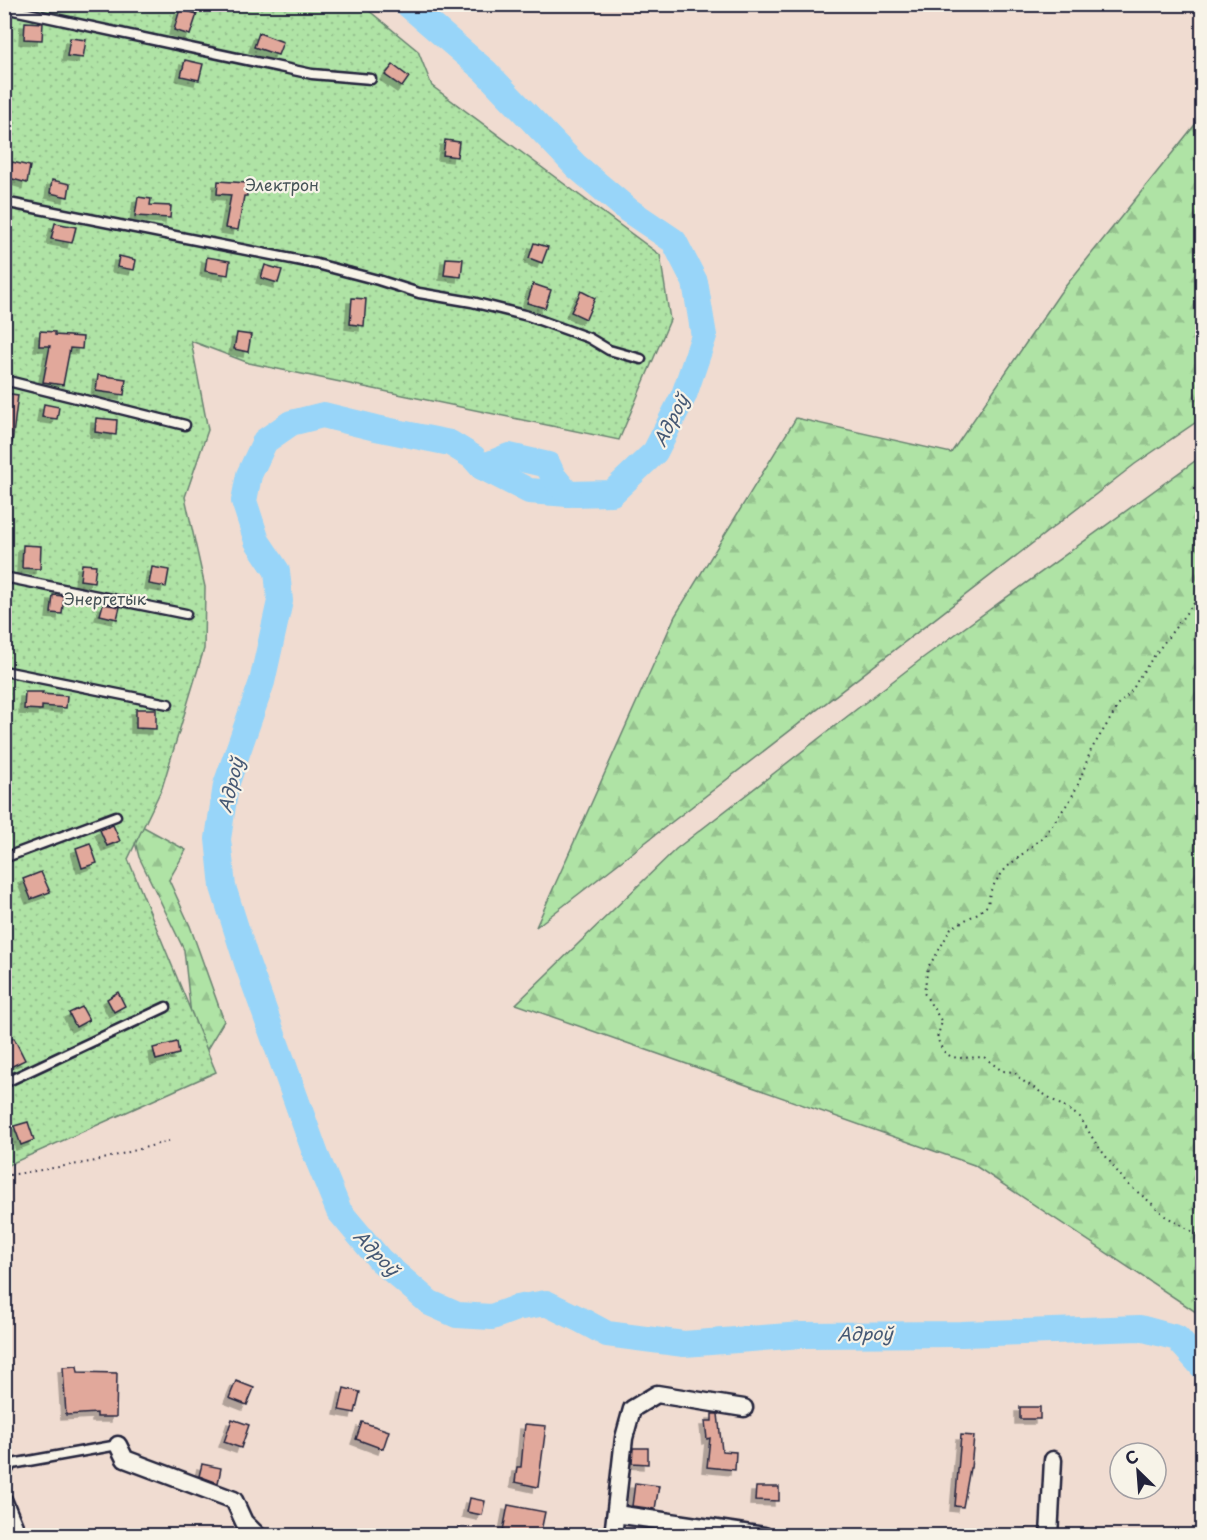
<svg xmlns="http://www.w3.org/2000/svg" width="1207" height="1540" viewBox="0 0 1207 1540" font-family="'Playpen Sans',sans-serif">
	<defs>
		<pattern id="forest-firs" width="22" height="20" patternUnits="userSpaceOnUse" patternTransform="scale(1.5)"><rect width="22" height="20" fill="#afe3a5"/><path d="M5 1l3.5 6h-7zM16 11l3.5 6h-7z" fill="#96c28f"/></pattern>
		<pattern id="park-dots" width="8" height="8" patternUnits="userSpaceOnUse" patternTransform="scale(1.5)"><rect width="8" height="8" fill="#afe3a5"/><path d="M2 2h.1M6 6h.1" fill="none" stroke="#96c28f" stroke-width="1.8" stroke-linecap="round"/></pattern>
		<filter id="shadow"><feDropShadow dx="-5" dy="5" stdDeviation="0" flood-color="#0004"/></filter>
	</defs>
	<rect width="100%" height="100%" fill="#f0dcd1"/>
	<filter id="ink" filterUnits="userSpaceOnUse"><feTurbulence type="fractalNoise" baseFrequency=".0167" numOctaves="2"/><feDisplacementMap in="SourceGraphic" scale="12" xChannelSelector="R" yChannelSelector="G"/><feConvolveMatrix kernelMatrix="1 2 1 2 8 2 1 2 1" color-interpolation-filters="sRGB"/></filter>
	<g filter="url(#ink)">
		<g fill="url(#forest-firs)" stroke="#688270" stroke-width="1.5">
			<polygon points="1202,116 1202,418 1135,464 536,927 675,616 796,418 951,453 1060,293"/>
			<polygon points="1202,456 1202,1316 974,1165 516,1004 676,849 924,657"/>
			<polygon points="129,819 186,850 169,880 190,926 224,1021 192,1074 194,1044 184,950 139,857"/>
		</g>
		<polygon fill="url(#park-dots)" stroke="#688270" stroke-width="1.5" points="4,5 362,5 418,51 432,86 660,255 670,320 619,440 249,363 191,341 208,430 185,497 205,587 204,649 162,788 128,859 216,1072 6,1166 4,1165"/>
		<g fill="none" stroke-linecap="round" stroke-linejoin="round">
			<g stroke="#98d5f9" stroke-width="26">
				<polyline points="407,4 485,71 576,166 628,210 674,241 695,282 704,336 684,395 655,452 612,493 568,494 529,491 482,467 473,457 450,443 376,428 323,415 291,423 265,441 249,475 244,501 257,541 277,571 280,601 262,682 226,785 218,839 223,887 247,963 316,1155 339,1211 380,1260 430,1303 457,1315 492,1317 516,1308 546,1303 581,1320 607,1334 684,1344 802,1335 962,1334 1140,1328 1177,1338 1202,1366"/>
				<polyline points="482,467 509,456 548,465 553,476 568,494"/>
			</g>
		</g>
		<g fill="#e1a89b" stroke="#22223b" stroke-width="1.5" filter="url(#shadow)">
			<polygon points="180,9 197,14 190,35 174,30"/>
			<polygon points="25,22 43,23 42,40 24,39"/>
			<polygon points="259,33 283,42 278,55 254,47"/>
			<polygon points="70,38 86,40 83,58 67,56"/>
			<polygon points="185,60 203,64 199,80 181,76"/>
			<polygon points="393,65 409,77 402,87 385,75"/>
			<polygon points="445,140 459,142 457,157 443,155"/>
			<polygon points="12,162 30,166 27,183 9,178"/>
			<polygon points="52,180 70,184 68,197 50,193"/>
			<polygon points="218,181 247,183 247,196 244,196 238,230 225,228 231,195 217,194"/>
			<polygon points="138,197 151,199 150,205 171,206 170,218 135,216"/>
			<polygon points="55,223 76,227 72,243 51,239"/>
			<polygon points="534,243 548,247 542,263 529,258"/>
			<polygon points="119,256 136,260 134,270 117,267"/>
			<polygon points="207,257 230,261 228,275 205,271"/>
			<polygon points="446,258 463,259 461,277 444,275"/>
			<polygon points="265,265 282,270 278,283 261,278"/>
			<polygon points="533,284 551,290 545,308 527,303"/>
			<polygon points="581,291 595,298 586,319 571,312"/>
			<polygon points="352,298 366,299 364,326 350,324"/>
			<polygon points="40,331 55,332 55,335 83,337 82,349 70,348 63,385 43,382 50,346 39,346"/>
			<polygon points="237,333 251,335 248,352 234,349"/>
			<polygon points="98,375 126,379 124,395 96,391"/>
			<polygon points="4,393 18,395 12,443 4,443"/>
			<polygon points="44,404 59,407 57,419 42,417"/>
			<polygon points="96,418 117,420 116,435 95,432"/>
			<polygon points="23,545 41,546 40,569 22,568"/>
			<polygon points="82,564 96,565 94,582 80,580"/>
			<polygon points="152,567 169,570 166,587 149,584"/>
			<polygon points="53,595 64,596 62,614 51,613"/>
			<polygon points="103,604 120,607 117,619 100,615"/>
			<polygon points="25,692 43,692 42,694 67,696 66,708 42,706 42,710 24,709"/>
			<polygon points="136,709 156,709 156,729 136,728"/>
			<polygon points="113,825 120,841 107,846 100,830"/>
			<polygon points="90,843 97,863 82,868 76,848"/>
			<polygon points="41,872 50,892 31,899 23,879"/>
			<polygon points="118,992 125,1006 114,1012 107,999"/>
			<polygon points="82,1007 89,1020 76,1027 69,1013"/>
			<polygon points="14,1038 25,1060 4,1070 4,1043"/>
			<polygon points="177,1042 179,1054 156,1060 153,1048"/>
			<polygon points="28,1122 34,1140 21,1145 14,1126"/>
			<polygon points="77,1366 78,1372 117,1373 116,1417 97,1417 97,1413 66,1415 63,1367"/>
			<polygon points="236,1381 254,1388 247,1405 229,1398"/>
			<polygon points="344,1388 360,1392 355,1413 339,1410"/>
			<rect x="1020" y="1407" width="20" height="12"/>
			<polygon points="712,1414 718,1414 722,1451 736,1452 735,1470 707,1467 710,1438 707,1439 705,1421 712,1421"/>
			<polygon points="232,1419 249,1425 241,1448 224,1442"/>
			<polygon points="362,1422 389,1431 383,1449 356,1439"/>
			<polygon points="525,1424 546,1426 538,1487 515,1482 517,1467 521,1467"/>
			<polygon points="961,1435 974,1436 971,1468 970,1468 963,1507 955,1506"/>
			<polygon points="633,1448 648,1448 648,1464 632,1463"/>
			<polygon points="202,1464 221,1468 218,1483 199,1476"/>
			<polygon points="635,1483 659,1486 655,1509 632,1506"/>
			<polygon points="756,1487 779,1487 779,1501 755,1500"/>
			<polygon points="470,1498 485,1501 482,1515 467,1512"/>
			<polygon points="508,1505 545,1512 540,1536 502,1536"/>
		</g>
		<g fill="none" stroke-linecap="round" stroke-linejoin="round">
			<g stroke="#22223b" stroke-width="13">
				<g id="service">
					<polyline points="4,8 312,74 371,79"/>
					<polyline points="4,202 317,264 378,280 419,293 472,302 528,316 589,338 609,350 641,359"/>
					<polyline points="4,380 185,425"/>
					<polyline points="4,577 186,614"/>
					<polyline points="4,671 168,704"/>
					<polyline points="4,858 116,816"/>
					<polyline points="4,1083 166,1007"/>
					<polyline points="4,1476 12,1464 118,1445"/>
				</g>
			</g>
			<g stroke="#22223b" stroke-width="21">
				<g id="minor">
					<polyline points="118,1445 125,1459 234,1500 244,1522 258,1536"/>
					<polyline points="4,1502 18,1536"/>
					<polyline points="616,1514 764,1536"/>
					<polyline points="613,1536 624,1438 632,1409 657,1394 744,1408"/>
					<polyline points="1049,1536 1053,1460"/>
				</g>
			</g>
			<g stroke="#22223b" stroke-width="2" stroke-dasharray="1.5 4.5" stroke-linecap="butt">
				<polyline points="1202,594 1190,608 1154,656 1140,676 1133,689 1119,705 1091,750 1077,787 1070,800 1045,835 1006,868 996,881 990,892 988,905 978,913 951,928 938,952 928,967 924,993 942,1022 937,1038 943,1051 950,1056 957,1058 984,1057 1002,1071 1014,1072 1023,1081 1080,1117 1095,1142 1126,1183 1149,1201 1165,1216 1202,1237"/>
				<polyline points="4,1176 96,1161 169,1141"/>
			</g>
			<use href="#service" stroke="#f7f3e8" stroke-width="8"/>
			<use href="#minor" stroke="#f7f3e8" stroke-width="16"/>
		</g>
	</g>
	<g text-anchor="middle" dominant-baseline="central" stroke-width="4.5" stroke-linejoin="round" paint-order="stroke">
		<g font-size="16" fill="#455256" stroke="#f7f3e8">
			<text x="282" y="184">Электрон</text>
			<text x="105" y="598">Энергетык</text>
		</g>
		<g font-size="18" font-style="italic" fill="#455874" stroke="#f7f3e8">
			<text transform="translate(670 420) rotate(-63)">Адроў</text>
			<text transform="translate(230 785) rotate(-76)">Адроў</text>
			<text transform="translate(377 1252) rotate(46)">Адроў</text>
			<text transform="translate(865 1333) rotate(-1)">Адроў</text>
		</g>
	</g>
	<rect width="1207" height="1540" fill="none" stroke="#f7f3e8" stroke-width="24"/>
	<rect x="12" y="12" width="1183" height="1516" fill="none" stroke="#22223b" stroke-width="2" filter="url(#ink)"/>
	<g transform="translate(1138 1471) rotate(335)"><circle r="28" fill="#f7f3e8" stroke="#a29fa3" stroke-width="1.5"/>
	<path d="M0-4.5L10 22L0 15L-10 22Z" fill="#22223b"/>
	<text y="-9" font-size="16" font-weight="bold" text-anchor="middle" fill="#22223b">С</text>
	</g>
</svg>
